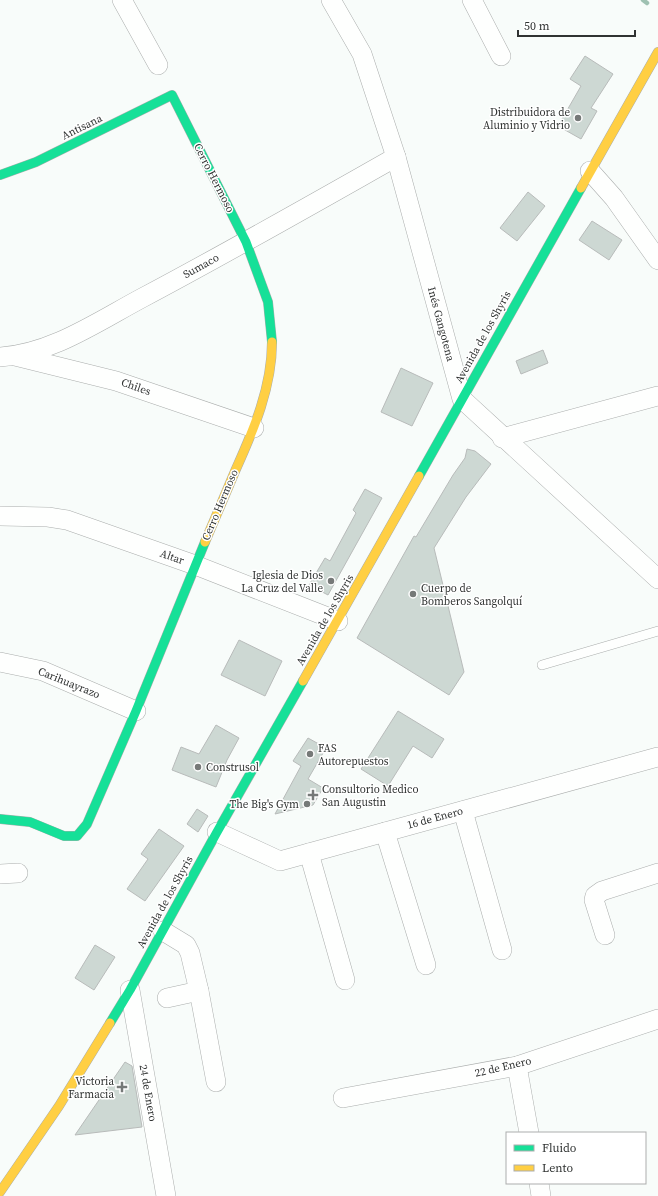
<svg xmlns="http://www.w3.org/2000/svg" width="658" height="1196" viewBox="0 0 658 1196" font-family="'Source Serif 4',serif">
	<rect width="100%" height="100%" fill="#f8fcfa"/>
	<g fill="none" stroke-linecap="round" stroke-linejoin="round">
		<polyline stroke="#9fc1b2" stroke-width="4.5" points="643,0 647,3"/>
	</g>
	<g fill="#cdd8d3" stroke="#b8bbba">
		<polygon points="585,56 613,74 591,108 597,111 581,139 558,126 581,86 570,79"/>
		<polygon points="528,192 545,206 517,241 500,228"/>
		<polygon points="592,221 622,240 609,260 579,240"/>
		<polygon points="543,350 548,363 521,374 516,361"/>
		<polygon points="401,368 433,383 412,426 381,412"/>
		<polygon points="467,449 475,451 491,464 466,497 434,548 464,672 449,695 357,638 414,536 416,537 453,475 465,458"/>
		<polygon points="365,489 382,498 328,595 309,585 325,558 330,561 356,513 353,510"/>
		<polygon points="239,640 282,661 265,696 221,675"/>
		<polygon points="398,711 444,739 432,758 413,746 388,786 361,769"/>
		<polygon points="216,725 239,738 227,760 216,787 172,770 181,747 199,754"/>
		<polygon points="308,738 326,748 308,779 323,788 313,805 275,814 301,766 293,761"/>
		<polygon points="197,809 208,816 198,832 187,824"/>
		<polygon points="159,829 184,846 145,901 127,889 148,859 141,854"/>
		<polygon points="95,945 115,957 94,990 75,978"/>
		<polygon points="125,1062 132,1066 142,1127 75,1135"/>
	</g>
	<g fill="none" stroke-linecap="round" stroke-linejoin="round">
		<g stroke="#abaead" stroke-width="10">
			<polyline id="lane" points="542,665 658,631"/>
		</g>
		<g stroke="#abaead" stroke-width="20">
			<g id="street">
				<polyline points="122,0 158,65"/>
				<polyline points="331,0 362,54 396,157 462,399 658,579"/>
				<polyline points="472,0 501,56"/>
				<polyline points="590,171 614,198 658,260"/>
				<polyline points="15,356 116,381 254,428"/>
				<path d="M0,357C51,354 97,322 142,298C227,253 311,205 396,157"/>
				<polyline points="502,438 658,396"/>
				<polyline points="0,516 48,517 67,520 195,565 338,621"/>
				<polyline points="0,662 43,671 136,711"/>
				<polyline points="463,811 502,950"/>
				<polyline points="217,832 280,861 658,757"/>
				<polyline points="385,832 426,965"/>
				<polyline points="309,853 345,980"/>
				<polyline points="0,874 18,873"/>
				<polyline points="163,931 186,945 190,953 199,991 216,1082"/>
				<polyline points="605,935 594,900 595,896 602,891 658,873"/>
				<polyline points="130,990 166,1196"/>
				<polyline points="167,998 199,991"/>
				<polyline points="517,1066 529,1133"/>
				<polyline points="343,1098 517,1066 658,1019"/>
				<polyline points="539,1183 541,1196"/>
			</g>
		</g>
		<g stroke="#abaead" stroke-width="10">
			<g id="fast">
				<polyline points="0,175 36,162 172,95 246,242 268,302 272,342"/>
				<polyline points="419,476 581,188"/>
				<polyline points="0,819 30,822 64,836 77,836 87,824 136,711 205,542"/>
				<polyline points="110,1023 130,990 217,832 303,681"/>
			</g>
		</g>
		<g stroke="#abaead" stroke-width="10">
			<g id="slow">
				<polyline points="581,188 658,52"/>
				<path d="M205,542C215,518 226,493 236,469C254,429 272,387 272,342"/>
				<polyline points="303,681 419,476"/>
				<polyline points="0,1192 59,1106 110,1023"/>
			</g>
		</g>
		<use href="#lane" stroke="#fefffe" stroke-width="9"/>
		<use href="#street" stroke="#fefffe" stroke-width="19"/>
		<use href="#fast" stroke="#16e098" stroke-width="9"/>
		<use href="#slow" stroke="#ffcf43" stroke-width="9"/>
	</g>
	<g fill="#767978" stroke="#fff" stroke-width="1.5">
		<circle cx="578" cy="118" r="4"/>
		<circle cx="331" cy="581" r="4"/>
		<circle cx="413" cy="594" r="4"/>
		<circle cx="310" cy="754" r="4"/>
		<circle cx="198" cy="767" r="4"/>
		<path d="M311 789h4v4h4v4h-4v4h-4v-4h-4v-4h4z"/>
		<circle cx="307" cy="804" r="4"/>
		<path d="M120 1081h4v4h4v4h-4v4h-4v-4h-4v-4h4z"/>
	</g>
	<g text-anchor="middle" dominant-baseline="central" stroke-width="3" stroke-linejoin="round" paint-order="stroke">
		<g font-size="11" fill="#303332" stroke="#fff" text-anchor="end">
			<text x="570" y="112">Distribuidora de<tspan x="570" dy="13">Aluminio y Vidrio</tspan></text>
			<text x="323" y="575">Iglesia de Dios<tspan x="323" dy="13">La Cruz del Valle</tspan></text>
			<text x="421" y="588" text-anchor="start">Cuerpo de<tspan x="421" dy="13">Bomberos Sangolquí</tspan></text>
			<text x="318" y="748" text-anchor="start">FAS<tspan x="318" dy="13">Autorepuestos</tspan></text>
			<text x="206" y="767" text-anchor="start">Construsol</text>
			<text x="322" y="789" text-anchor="start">Consultorio Medico<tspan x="322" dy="13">San Augustin</tspan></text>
			<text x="299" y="804">The Big's Gym</text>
			<text x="114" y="1081">Victoria<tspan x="114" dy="13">Farmacia</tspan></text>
		</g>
		<g font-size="11" fill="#303332" stroke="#fff">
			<text transform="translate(82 127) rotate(-26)">Antisana</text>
			<text transform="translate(214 178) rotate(63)">Cerro Hermoso</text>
			<text transform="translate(201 266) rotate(-29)">Sumaco</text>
			<text transform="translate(441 324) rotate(75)">Inés Gangotena</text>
			<text transform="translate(483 337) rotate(-61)">Avenida de los Shyris</text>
			<text transform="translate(136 387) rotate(19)">Chiles</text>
			<text transform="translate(220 505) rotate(-67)">Cerro Hermoso</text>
			<text transform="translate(172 557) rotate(20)">Altar</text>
			<text transform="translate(325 620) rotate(-60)">Avenida de los Shyris</text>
			<text transform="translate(69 683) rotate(22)">Carihuayrazo</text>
			<text transform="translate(435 818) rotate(-15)">16 de Enero</text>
			<text transform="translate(165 902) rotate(-61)">Avenida de los Shyris</text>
			<text transform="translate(503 1067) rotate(-13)">22 de Enero</text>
			<text transform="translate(148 1093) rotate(80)">24 de Enero</text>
		</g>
	</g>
	<rect x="506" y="1132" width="140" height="52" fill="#ffffff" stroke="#acadad"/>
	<rect x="514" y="1145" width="20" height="6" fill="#16e098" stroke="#acadad"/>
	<text x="542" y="1152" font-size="12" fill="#303332">Fluido</text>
	<rect x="514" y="1165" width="20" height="6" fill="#ffcf43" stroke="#acadad"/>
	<text x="542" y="1172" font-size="12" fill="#303332">Lento</text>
	<path d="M518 30v6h117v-6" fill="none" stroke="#303332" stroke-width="2"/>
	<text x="524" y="30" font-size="12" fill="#303332" stroke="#ffffff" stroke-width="3" paint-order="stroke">50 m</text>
</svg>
